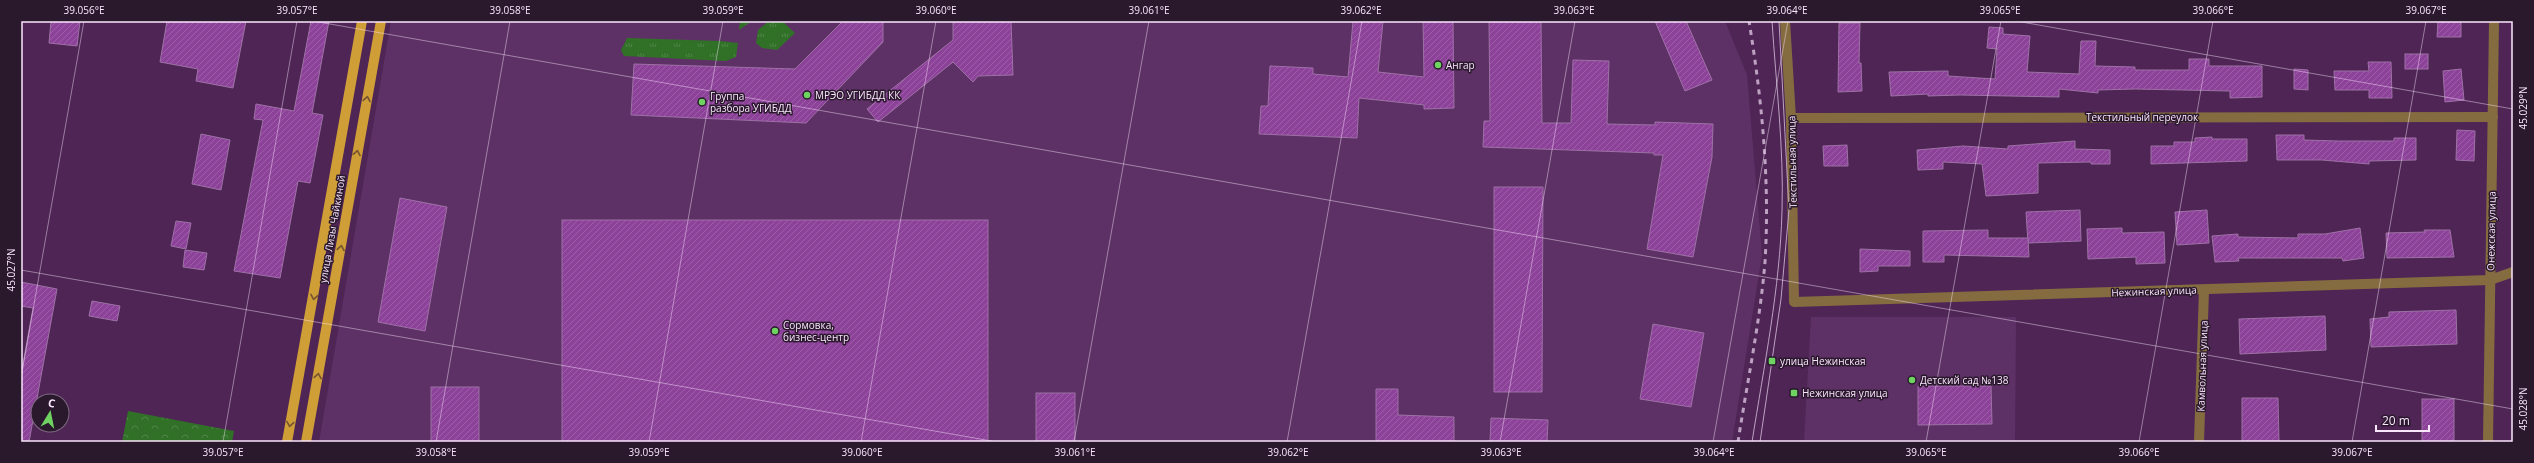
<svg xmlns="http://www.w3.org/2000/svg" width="2534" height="463" viewBox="0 0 2534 463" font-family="'Open Sans',sans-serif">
	<defs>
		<pattern id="grass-tufts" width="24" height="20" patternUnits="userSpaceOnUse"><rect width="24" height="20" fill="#307127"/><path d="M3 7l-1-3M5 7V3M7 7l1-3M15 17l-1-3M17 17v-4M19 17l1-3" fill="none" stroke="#4f8547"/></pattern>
		<pattern id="forest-crowns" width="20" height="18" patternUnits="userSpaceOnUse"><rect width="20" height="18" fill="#307127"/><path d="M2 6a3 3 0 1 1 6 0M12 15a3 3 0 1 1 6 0" fill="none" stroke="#4f8547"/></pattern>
		<pattern id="building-hatch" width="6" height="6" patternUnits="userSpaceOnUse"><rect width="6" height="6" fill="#8d429a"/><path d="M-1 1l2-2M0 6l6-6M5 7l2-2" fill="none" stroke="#9e5da9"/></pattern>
	</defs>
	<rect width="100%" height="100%" fill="#4e2555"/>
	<g fill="#5d3165">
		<polygon points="391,21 1725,21 1747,75 1762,255 1732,442 319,442"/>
		<polygon points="1811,317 2016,317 2015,442 1804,442"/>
	</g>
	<g fill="url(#grass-tufts)">
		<polygon points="740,21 752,21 739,30"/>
		<polygon points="769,21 782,21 795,33 777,50 762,48 756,43 758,30"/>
		<polygon points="627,38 721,41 738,43 736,57 726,61 624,56 621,50"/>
	</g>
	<polygon fill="url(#forest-crowns)" points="128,411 234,431 232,442 122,442"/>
	<g fill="url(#building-hatch)" stroke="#9e71a6">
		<polygon points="51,21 80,21 77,46 49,43"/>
		<polygon points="167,21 246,21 233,88 196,81 198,69 160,62"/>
		<polygon points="311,21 329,21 312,113 323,115 310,183 298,181 280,278 234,271 263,120 254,119 256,104 294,111"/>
		<polygon points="843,21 883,21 883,42 806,123 631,115 634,64 795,69"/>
		<polygon points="953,21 1011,21 1013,75 978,76 973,82 953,62 878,122 867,109 953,40"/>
		<polygon points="1353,21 1383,21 1378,72 1424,77 1423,21 1453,21 1454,108 1424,109 1424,105 1359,98 1357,138 1259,134 1261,106 1268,106 1270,66 1313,68 1313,74 1348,77"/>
		<polygon points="1489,21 1541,21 1542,123 1571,123 1573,60 1609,61 1607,124 1655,125 1655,122 1713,124 1712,157 1693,257 1647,249 1663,155 1654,155 1654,153 1483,147 1484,121 1490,121"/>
		<polygon points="1655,21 1686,21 1712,80 1685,91"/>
		<polygon points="2438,21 2461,21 2461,37 2437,37"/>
		<polygon points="1839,23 1860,23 1859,63 1861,63 1862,91 1838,92"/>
		<polygon points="1989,27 2003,28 2003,34 2030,36 2027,72 2079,74 2081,41 2096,41 2095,66 2135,67 2135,70 2189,70 2189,59 2209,59 2209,66 2262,66 2262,97 2230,98 2230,91 2135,89 2098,90 2098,93 2059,89 2059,97 1960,95 1928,96 1928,94 1891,96 1889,72 1948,71 1948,76 1995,79 1997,49 1987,48"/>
		<rect x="2405" y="54" width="23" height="15"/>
		<polygon points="2368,62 2391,62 2392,98 2369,98 2369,90 2335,90 2334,71 2369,71"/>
		<polygon points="2294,69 2308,70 2308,90 2294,89"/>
		<polygon points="2461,69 2464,100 2445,102 2443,71"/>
		<polygon points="2457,130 2475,131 2474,161 2456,160"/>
		<polygon points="201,134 230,140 221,190 192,184"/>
		<polygon points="2276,135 2304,135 2304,140 2338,141 2394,141 2394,138 2416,138 2416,160 2369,161 2369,164 2322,160 2277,160"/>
		<polygon points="2212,137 2212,139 2247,139 2247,161 2151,164 2151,146 2174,146 2174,142 2195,142 2195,138"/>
		<polygon points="2075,141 2075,149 2110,150 2110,164 2091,164 2091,162 2038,163 2038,193 1986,196 1982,164 1943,162 1943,169 1918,170 1917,150 1963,146 2008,149 2008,146"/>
		<polygon points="1847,145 1848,166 1824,166 1823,146"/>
		<polygon points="1494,187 1543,187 1542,392 1494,392"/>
		<polygon points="400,198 447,207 425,331 378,322"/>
		<polygon points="2080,210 2081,241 2028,243 2026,212"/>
		<polygon points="2207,210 2209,243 2177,245 2175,212"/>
		<rect x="562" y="220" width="426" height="222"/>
		<polygon points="176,221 191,223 186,249 171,246"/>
		<polygon points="2122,228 2122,233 2164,232 2165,263 2136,264 2136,257 2088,259 2087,229"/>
		<polygon points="2360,228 2364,258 2343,261 2342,258 2238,258 2239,261 2215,262 2212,236 2238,234 2238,237 2298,238 2298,234 2325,234"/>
		<polygon points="1988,230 1988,238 2028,238 2029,257 1944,255 1944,262 1923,262 1923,231"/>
		<polygon points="2424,230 2450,230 2454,257 2387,258 2386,233 2425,232"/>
		<polygon points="1860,249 1910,251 1910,266 1878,266 1878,271 1860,272"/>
		<polygon points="185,250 207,253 204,270 183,267"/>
		<polygon points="21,282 57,289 29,442 21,442 21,375 33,308 21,306"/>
		<polygon points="92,301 120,306 117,321 89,316"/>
		<polygon points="2456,310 2457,344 2371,347 2370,319 2389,317 2389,312"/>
		<polygon points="2325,316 2326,350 2240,354 2239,319"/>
		<polygon points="1653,324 1704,333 1691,407 1640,399"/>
		<polygon points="1918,386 1991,386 1992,424 1918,425"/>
		<rect x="431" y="387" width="48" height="55"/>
		<polygon points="1376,389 1398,389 1398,415 1454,417 1454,442 1376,442"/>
		<rect x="1036" y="393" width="39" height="49"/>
		<polygon points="2242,398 2278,398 2279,442 2242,442"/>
		<rect x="2422" y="399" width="32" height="43"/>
		<polygon points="1491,418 1548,420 1547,442 1490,442"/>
	</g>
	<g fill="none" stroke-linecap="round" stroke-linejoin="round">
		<g stroke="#856c40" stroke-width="10">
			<polyline points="1785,21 1791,118 1794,302 2490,280 2513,272"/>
			<polyline points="1791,118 2493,117"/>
			<polyline points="2199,442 2204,290"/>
			<polyline points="2488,442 2494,21"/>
		</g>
		<g stroke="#d09e37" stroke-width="10">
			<polyline points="287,442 362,21"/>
			<polyline points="306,442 381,21"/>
		</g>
		<g stroke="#bda2c2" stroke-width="1">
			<path d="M1752,442C1764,366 1780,288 1782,211C1784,148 1776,84 1772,21"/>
			<polyline points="1760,442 1781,299 1789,210 1779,21"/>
		</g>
		<path stroke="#bda2c2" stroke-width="3" stroke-dasharray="5 5" stroke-linecap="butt" d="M1738,442C1747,383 1760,322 1765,262C1770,181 1762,101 1749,21"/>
	</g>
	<defs><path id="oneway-chevron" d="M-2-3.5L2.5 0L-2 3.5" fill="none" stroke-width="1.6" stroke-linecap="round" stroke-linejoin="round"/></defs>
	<g stroke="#755432">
		<use href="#oneway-chevron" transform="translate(367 99) rotate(-80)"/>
		<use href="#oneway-chevron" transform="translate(357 153) rotate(-80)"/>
		<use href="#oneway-chevron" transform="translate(341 248) rotate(-80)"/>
		<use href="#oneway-chevron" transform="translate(314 297) rotate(100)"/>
		<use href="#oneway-chevron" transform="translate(318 376) rotate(-80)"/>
		<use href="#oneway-chevron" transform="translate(290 424) rotate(100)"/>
	</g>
	<path fill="none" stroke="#fae6fd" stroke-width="1" stroke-opacity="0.45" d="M313,21L2513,409M2016,21L2513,109M21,270L997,442M21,378L84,21M223,442L297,21M436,442L510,21M649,442L723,21M861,442L936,21M1074,442L1149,21M1287,442L1362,21M1500,442L1575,21M1713,442L1788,21M1926,442L2001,21M2139,442L2213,21M2352,442L2426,21"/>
	<g fill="#6ed360" stroke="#2a182d" stroke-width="1.5">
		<circle cx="1438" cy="65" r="4"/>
		<circle cx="807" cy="95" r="4"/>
		<circle cx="702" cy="102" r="4"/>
		<circle cx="775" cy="331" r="4"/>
		<rect x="1768" y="357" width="8" height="8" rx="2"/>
		<circle cx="1912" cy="380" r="4"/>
		<rect x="1790" y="389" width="8" height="8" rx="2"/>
	</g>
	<g text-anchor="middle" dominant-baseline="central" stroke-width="3" stroke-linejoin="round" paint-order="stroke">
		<g font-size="10" fill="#fae6fd" stroke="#2a182d" text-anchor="start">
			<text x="1446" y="65">Ангар</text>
			<text x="815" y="95">МРЭО УГИБДД КК</text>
			<text x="710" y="96">Группа<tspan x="710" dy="12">разбора УГИБДД</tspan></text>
			<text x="783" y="325">Сормовка,<tspan x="783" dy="12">бизнес-центр</tspan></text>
			<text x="1780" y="361">улица Нежинская</text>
			<text x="1920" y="380">Детский сад №138</text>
			<text x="1802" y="393">Нежинская улица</text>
		</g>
		<g font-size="10" fill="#fae6fd" stroke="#2a182d">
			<text x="2142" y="117">Текстильный переулок</text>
			<text transform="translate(1792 162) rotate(-91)">Текстильная улица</text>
			<text transform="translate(332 229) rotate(-80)">улица Лизы Чайкиной</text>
			<text transform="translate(2491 231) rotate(-89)">Онежская улица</text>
			<text transform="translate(2154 291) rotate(-2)">Нежинская улица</text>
			<text transform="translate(2202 366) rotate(-88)">Камвольная улица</text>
		</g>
	</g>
	<rect width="2534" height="463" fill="none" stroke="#2a182d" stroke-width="44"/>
	<g transform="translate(50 413) rotate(10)"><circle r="19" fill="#2a182d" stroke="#7d6a80"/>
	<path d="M0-3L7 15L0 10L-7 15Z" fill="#6ed360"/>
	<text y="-6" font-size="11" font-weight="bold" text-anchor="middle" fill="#fae6fd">С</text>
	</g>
	<path d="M2376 425v6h53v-6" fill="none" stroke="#fae6fd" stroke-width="2"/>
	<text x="2382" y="425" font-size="12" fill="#fae6fd" stroke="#2a182d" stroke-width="3" paint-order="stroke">20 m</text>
	<rect x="22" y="22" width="2490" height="419" fill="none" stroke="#fae6fd" stroke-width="1.5"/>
	<g font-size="10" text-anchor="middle" fill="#fae6fd">
		<text x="84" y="14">39.056°E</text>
		<text x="297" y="14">39.057°E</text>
		<text x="510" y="14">39.058°E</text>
		<text x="723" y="14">39.059°E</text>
		<text x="936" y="14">39.060°E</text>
		<text x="1149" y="14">39.061°E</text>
		<text x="1361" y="14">39.062°E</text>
		<text x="1574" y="14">39.063°E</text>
		<text x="1787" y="14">39.064°E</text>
		<text x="2000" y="14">39.065°E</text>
		<text x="2213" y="14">39.066°E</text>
		<text x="2426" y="14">39.067°E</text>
		<text transform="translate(2523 108) rotate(-90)" y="4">45.029°N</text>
		<text transform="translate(11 270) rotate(-90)" y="4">45.027°N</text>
		<text transform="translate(2523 409) rotate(-90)" y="4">45.028°N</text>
		<text x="223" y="456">39.057°E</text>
		<text x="436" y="456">39.058°E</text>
		<text x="649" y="456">39.059°E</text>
		<text x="862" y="456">39.060°E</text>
		<text x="1075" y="456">39.061°E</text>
		<text x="1288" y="456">39.062°E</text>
		<text x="1501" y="456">39.063°E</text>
		<text x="1714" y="456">39.064°E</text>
		<text x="1926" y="456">39.065°E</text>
		<text x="2139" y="456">39.066°E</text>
		<text x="2352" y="456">39.067°E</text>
	</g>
</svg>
